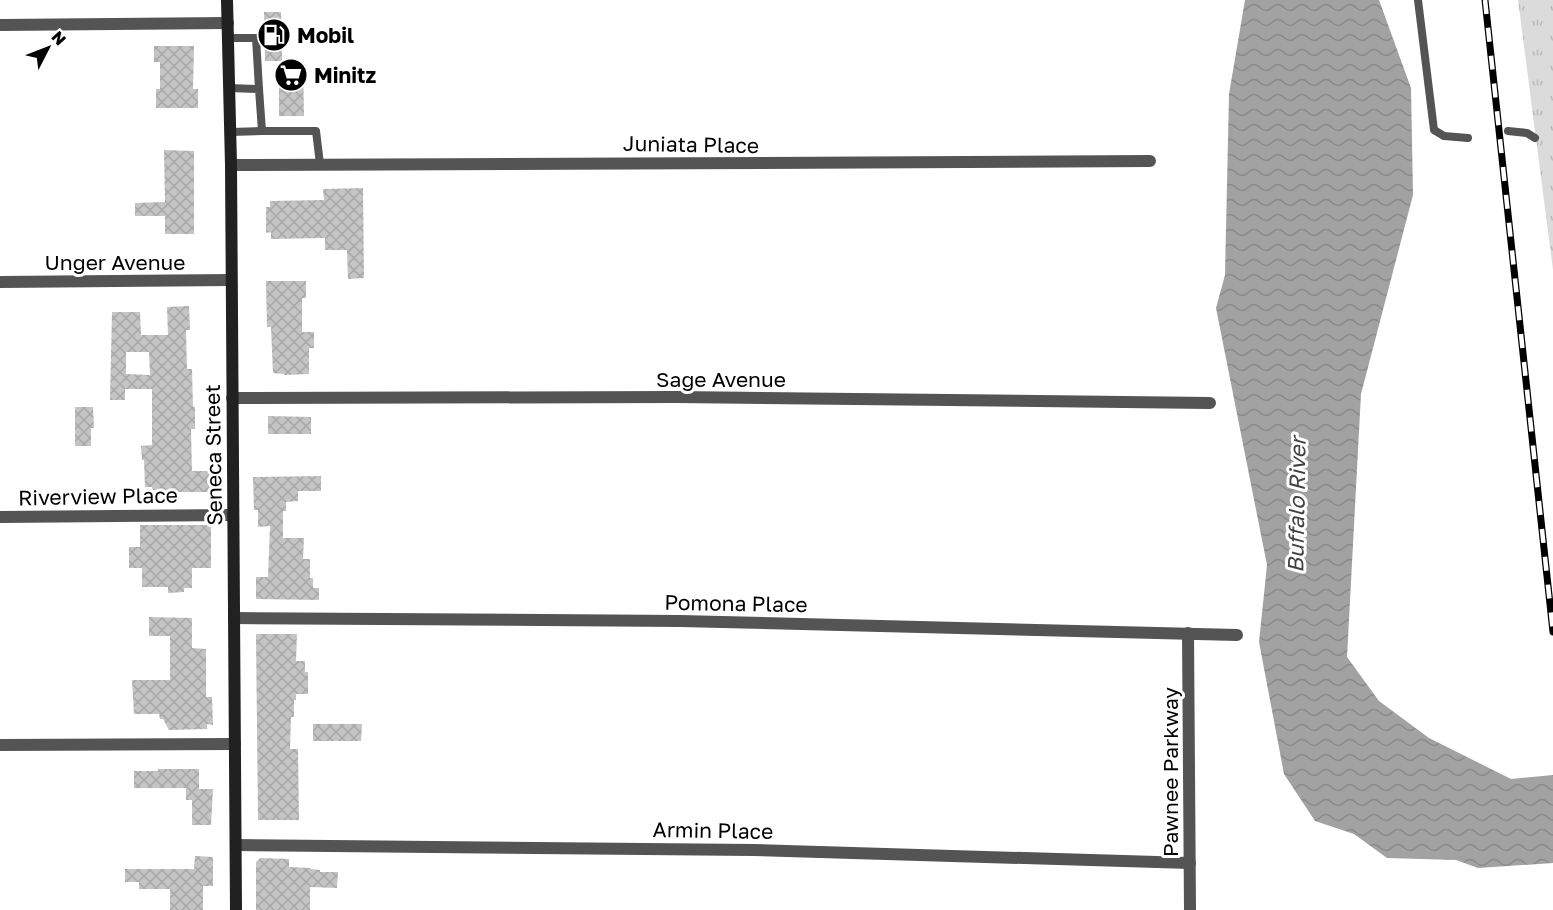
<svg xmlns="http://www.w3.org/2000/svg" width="1553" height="910" viewBox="0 0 1553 910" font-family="'Golos Text',sans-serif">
	<defs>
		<pattern id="park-tufts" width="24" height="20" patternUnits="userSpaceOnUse" patternTransform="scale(1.5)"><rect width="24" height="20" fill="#dbdbdb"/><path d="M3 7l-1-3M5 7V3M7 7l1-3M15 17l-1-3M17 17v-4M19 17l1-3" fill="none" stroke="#bababa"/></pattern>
		<pattern id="water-waves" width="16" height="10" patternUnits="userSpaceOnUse" patternTransform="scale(1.5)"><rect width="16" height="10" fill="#a2a2a2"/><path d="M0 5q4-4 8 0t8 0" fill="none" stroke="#8a8a8a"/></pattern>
		<pattern id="building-cross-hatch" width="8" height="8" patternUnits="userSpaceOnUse" patternTransform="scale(1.5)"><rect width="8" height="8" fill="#c4c4c4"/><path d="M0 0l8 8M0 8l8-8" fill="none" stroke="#a7a7a7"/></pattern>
	</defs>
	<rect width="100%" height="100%" fill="#fff"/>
	<polygon fill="url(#park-tufts)" points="1518,0 1553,0 1553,270"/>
	<polygon fill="url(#water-waves)" points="1245,0 1379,0 1411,88 1413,195 1361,394 1347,657 1379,701 1429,738 1511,779 1553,775 1553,863 1478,868 1456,860 1387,858 1354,834 1315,821 1284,774 1259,642 1267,565 1216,308 1225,275 1229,94"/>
	<g fill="url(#building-cross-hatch)" fill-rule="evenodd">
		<polygon points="264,12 281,12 282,61 265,61"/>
		<polygon points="154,46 194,46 193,89 198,89 198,108 156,108 156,89 160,89 160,62 154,62"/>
		<polygon points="279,62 303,62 304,116 279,116"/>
		<polygon points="164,150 194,151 194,234 165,234 165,216 135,216 135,203 165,202"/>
		<polygon points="363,188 364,278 348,279 347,250 325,250 325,238 271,239 271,232 266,233 266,207 270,207 270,201 324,200 323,189"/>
		<polygon points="266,281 306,281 306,298 302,298 302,332 314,332 314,348 309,348 309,374 284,375 284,374 273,373 271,327 267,327"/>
		<path d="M189,306L190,330H186L187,369H192L193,407H195V429H191L192,471H210V492H173V490H153L152,487H145L144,460H142L141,446L152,445V389H125V400H110L112,312H140L141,335H168L167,307ZM126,352H149L150,375L126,374Z"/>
		<polygon points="75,407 93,407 94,428 91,428 91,446 75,446"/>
		<polygon points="268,416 311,417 311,434 268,434"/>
		<polygon points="321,476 321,491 298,491 298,501 286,502 286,511 283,511 283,538 304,538 303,559 310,559 310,578 313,578 313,588 319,588 319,600 256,599 256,577 268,577 270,526 258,527 258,510 254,510 253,477"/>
		<polygon points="140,525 211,525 211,568 192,568 192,588 184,588 184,592 168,593 168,587 142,587 142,568 129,568 129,547 140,547"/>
		<polygon points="149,617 192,618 192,648 206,649 206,697 212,697 213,725 207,724 207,729 169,730 163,719 160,719 159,714 134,714 132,680 170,680 170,636 149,636"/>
		<polygon points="256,634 297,634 296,661 305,661 305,672 308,672 308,694 296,694 296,700 294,700 294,717 291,717 290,749 298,749 299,820 258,820"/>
		<polygon points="313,724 362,724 361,741 313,741"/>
		<polygon points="158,769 199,769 199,789 213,789 211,825 192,825 192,800 186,800 186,788 134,788 134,771 158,771"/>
		<polygon points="195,856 213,857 213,886 203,886 203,910 170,910 170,889 139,889 139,882 125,882 125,869 194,869"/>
		<polygon points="260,858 289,859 289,867 311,868 311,869 320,870 320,872 338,872 337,888 310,887 310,910 256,910 256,862"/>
	</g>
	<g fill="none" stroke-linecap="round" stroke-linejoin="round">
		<g stroke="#545454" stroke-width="8">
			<polyline points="1418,0 1434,130 1444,136 1468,138"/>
			<polyline points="228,38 256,38 259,89"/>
			<polyline points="229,88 259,89 262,131 316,131 320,164"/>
			<polyline points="1508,131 1527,133 1535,138"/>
			<polyline points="230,132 262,131"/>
		</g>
		<g stroke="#545454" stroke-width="12">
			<polyline points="0,25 228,23"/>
			<path d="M231,165C537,163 844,164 1150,161"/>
			<polyline points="0,282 231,280"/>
			<polyline points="232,398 676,397 1210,403"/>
			<polyline points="0,517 233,515"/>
			<polyline points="234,618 680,621 1237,635"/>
			<polyline points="1188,633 1190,910"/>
			<polyline points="0,745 235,744"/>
			<polyline points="236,845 753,850 1190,863"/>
		</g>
		<polyline stroke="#212121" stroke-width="12" points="227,0 231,165 236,910"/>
		<g stroke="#000" stroke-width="7">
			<polyline id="rail" points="1485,0 1553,632"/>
		</g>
		<use href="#rail" stroke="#fff" stroke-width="4.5" stroke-dasharray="14" stroke-linecap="butt"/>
	</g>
	<defs>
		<g id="fuel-disc" transform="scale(1.725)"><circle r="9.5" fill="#000" stroke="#fff"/><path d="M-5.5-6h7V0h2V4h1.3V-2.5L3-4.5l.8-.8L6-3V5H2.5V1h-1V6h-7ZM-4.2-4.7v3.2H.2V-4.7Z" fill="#fff"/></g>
		<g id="supermarket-disc" transform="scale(1.725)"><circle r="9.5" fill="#000" stroke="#fff"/><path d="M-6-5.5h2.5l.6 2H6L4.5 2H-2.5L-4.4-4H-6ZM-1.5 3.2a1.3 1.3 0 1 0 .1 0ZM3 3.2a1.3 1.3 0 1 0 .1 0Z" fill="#fff"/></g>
	</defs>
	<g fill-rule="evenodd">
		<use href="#fuel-disc" x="274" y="35"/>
		<use href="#supermarket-disc" x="291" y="75"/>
	</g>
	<g text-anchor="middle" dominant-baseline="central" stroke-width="6" stroke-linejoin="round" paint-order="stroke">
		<g font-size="21" font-weight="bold" fill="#000" stroke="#fff" text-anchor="start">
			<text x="297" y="35">Mobil</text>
			<text x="314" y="75">Minitz</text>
		</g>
		<g font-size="21" fill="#000" stroke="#fff">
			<text transform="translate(691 144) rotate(1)">Juniata Place</text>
			<text x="115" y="262">Unger Avenue</text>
			<text x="721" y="379">Sage Avenue</text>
			<text transform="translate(213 455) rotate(-91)">Seneca Street</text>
			<text transform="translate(98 496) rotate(-1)">Riverview Place</text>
			<text transform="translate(736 603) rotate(1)">Pomona Place</text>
			<text transform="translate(1170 772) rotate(-90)">Pawnee Parkway</text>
			<text transform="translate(713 830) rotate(1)">Armin Place</text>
		</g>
		<g font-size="22" font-style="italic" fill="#434343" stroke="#fff">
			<text transform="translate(1296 505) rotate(-89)">Buffalo River</text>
		</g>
	</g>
	<g transform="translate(48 48) rotate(48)" stroke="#ffffff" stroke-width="4.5" paint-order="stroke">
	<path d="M0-4.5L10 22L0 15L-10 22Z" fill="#000000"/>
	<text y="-9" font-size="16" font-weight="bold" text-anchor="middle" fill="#000000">N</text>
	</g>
</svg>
